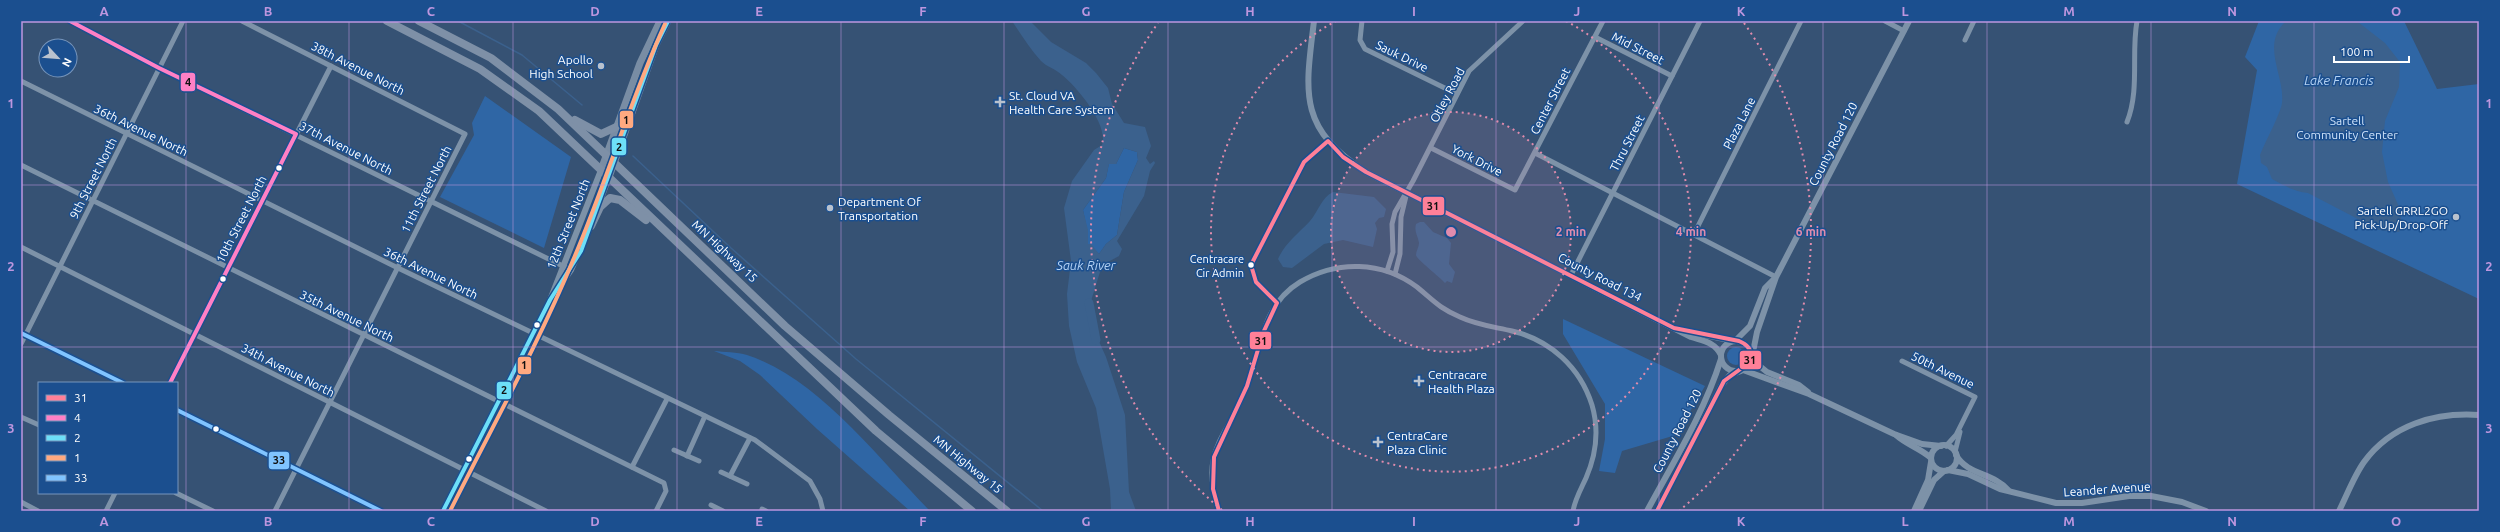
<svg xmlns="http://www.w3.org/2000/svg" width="2500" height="532" viewBox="0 0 2500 532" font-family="Ubuntu,sans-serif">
	<rect width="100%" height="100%" fill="#365274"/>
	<g fill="#2f66a5">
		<polygon points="2259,21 2404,21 2437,89 2479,84 2479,299 2237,184 2257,70 2245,57"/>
		<polygon points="485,96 571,157 544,248 440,197 474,135 472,123"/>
		<polygon points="1124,148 1137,152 1138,160 1124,192 1117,235 1106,244 1099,254 1088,244 1088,234 1083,210 1106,178 1109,163 1116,164"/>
		<polygon points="1563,319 1705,386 1676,435 1622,451 1615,473 1599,471 1605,439 1605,404 1563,334"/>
		<circle cx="1736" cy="356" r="9"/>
		<path d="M714,351C724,352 737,352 747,355C818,378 878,458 930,511H910L817,429L760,375L740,361Z"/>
	</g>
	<g fill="#3b618d" fill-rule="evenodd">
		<path d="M1012,21H1030L1051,42L1086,63L1096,73L1108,88L1112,104L1124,123L1145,127L1151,146L1146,158L1150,164L1154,161L1155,163L1150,171L1144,196L1117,241L1122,249L1119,256L1106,263L1100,272L1091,301V314L1093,328L1106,357L1125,415L1129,492L1136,511H1111L1110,489L1096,408L1077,362L1069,326L1067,294L1071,261L1064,208L1072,181L1094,150L1102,145C1109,125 1077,87 1062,75C1056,69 1047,67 1041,61C1030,49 1021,34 1012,21ZM1124,148L1137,152L1138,160L1124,192L1117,235L1106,244L1099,254L1091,244H1088V230L1083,210L1106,178L1109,164H1116Z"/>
		<path d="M2286,21L2358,22L2385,43L2400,62L2399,87L2385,121L2382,152L2388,182L2400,209L2402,226L2399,232L2379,230L2308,193C2295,192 2283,185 2272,179L2267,167L2261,163L2260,155C2265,142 2280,115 2282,103C2285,75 2260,45 2286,21Z"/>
		<path d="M1333,192L1374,197L1386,209L1384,217L1379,218L1375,223L1377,229L1373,247L1343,240L1324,244L1292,268L1283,267L1278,259C1285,243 1298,234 1310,221C1318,212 1321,198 1333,192Z"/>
		<path d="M1420,222H1424L1433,232L1447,238L1451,243L1449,264L1455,272L1452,283L1447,281L1445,283C1440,277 1416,259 1416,255C1416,251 1419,247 1419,243C1418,236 1414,232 1416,224Z"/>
	</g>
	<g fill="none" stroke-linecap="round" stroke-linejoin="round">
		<g stroke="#3b618d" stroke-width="1.5">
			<polyline points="458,21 522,55 582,105"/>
			<polyline points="633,156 731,248 856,359 1043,511"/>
		</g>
		<polyline stroke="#3b618d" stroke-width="9" points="1089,303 1096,340"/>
		<g stroke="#7d92a8" stroke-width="5">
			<polyline points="70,21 159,68 571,270"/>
			<polyline points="242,21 465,134 275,511"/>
			<polyline points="1362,21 1360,40 1365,49 1457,94"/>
			<polyline points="1885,21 1904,31"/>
			<polyline points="1595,37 1672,76"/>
			<polyline points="1965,40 1974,21"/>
			<polyline points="21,81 398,268 755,440 810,481 820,499 823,511"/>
			<path d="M2127,122C2140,89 2131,54 2137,21"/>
			<polyline points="1431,148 1515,190 1603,21"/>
			<polyline points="1535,153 1776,277"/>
			<polyline points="21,165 664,483 666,491 656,511"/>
			<polyline points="1694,234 1801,21"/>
			<polyline points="21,247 546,511"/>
			<polyline points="1387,271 1393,252 1392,224 1395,212 1413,181 1469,71 1523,21"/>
			<polyline points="1395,274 1400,254 1401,217 1407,192"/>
			<polyline points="1571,275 1700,21"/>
			<polyline points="21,344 183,21"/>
			<polyline points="1902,361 1975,397 1956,435 1946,446"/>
			<polyline points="170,383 331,66"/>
			<polyline points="21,417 39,425"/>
			<polyline points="674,450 699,461"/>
			<polyline points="1955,452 1960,432"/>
			<polyline points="687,456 705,416"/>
			<polyline points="632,467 667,399"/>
			<polyline points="721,472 747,484"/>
			<polyline points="730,476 750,438"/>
			<polyline points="176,493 213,511"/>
			<polyline points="21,502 38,511"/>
			<polyline points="711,505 723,511"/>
			<polyline points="762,509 766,511"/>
			<polyline points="106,511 115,493"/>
			<path d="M1219,511C1199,450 1225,441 1245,391C1261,352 1260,306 1300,282C1337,260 1382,261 1417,287C1434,301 1439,308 1460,317C1477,325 1495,327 1512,331C1550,340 1580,367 1592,405C1599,429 1596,455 1586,478C1581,489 1575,499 1573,511"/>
		</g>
		<g stroke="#7d92a8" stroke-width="6">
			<path d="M1314,21C1305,94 1298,128 1366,172L1691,337C1703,341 1715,342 1721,355"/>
			<polyline points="597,209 609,177"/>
			<polyline points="553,296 571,270 592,223"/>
			<polyline points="1681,330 1734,341"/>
			<polyline points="21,333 123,383"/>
			<circle cx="1736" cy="356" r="15"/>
			<polyline points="1735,341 1750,326 1765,288 1775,278"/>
			<polyline points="1752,357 1757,332 1776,277 1909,21"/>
			<polyline points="1751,359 1767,372 1799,385 1808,392"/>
			<polyline points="1743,370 1809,394 1894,434 1922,444 1941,446"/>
			<polyline points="177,410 381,511"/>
			<path d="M1896,435C1907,445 1920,448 1931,458"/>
			<circle cx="1944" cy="458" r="13"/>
			<path d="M1956,455C1967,475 1994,473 2008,490"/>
			<polyline points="1948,470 1968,474 2000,489 2056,503 2082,503 2129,496 2151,496 2182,502 2206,511"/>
			<polyline points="443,511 550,300 601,170"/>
			<path d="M1647,511C1674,461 1704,413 1721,359"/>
			<polyline points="1657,511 1721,386 1730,375 1741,371"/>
			<polyline points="1914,511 1928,480 1931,462"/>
			<polyline points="1919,511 1934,480 1944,471"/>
			<path d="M2339,511C2347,495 2354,476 2364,462C2391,425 2435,412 2479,415"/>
		</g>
		<g stroke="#798da4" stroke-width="7">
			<polyline points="601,170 640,63 660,21"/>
			<polyline points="609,177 656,45 668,21"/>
		</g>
		<g stroke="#7e90a7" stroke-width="8">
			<polyline points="387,21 480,69 539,111 876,431 972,511"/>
			<polyline points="419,21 491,58 558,109 785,326 889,415 1007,511"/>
			<polyline points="575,120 601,134 616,127"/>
			<polyline points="591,226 600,207 610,198 620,200 646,220"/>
		</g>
		<g stroke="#1b4f8f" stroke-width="7">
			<path id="bus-1" d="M1219,511L1213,489L1214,457L1247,386L1263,333L1277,303L1256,282L1251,265L1304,162L1328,141L1343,157L1366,172L1674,328L1739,341C1749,345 1753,352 1750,362L1724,381L1657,511"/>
		</g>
		<g stroke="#1b4f8f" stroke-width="7">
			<polyline id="bus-2" points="70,21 159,68 296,134 170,383"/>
		</g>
		<g stroke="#1b4f8f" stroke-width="7">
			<polyline id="bus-3" points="443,511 550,300 581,251 656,45 668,21"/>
		</g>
		<g stroke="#1b4f8f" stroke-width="7">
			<path id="bus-4" d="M450,511C492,427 538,345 574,258C607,181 630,100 665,24"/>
		</g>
		<g stroke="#1b4f8f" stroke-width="7">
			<g id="bus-5">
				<polyline points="21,333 123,383"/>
				<polyline points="177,410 381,511"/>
			</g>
		</g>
		<use href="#bus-1" stroke="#ff8098" stroke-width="4"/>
		<use href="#bus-2" stroke="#ff80c5" stroke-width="4"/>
		<use href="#bus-3" stroke="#6ddff8" stroke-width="4"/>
		<use href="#bus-4" stroke="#ffa980" stroke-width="4"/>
		<use href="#bus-5" stroke="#80c4ff" stroke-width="4"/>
	</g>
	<path fill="none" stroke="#bd96df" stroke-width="1" stroke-opacity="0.55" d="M186,21V511M349,21V511M513,21V511M677,21V511M841,21V511M1004,21V511M1168,21V511M1332,21V511M1496,21V511M1659,21V511M1823,21V511M1987,21V511M2151,21V511M2314,21V511M21,185H2479M21,347H2479"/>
	<circle cx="1451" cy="232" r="120" fill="#e08cad" fill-opacity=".12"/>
	<g fill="none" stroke="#e08cad" stroke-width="2" stroke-dasharray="2 4">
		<circle cx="1451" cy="232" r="120"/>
		<path d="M1566 21A240 240 0 1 1 1336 21"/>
		<path d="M1222 510A360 360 0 0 1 1158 23M1744 23A360 360 0 0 1 1680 510"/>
	</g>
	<g fill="#b9c2ce" stroke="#1b4f8f" stroke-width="1.5">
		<circle cx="601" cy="66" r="4"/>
		<path d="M998 96h4v4h4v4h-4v4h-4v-4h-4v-4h4z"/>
		<circle cx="830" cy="208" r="4"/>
		<circle cx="2456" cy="217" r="4"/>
		<path d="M1417 375h4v4h4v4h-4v4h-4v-4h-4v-4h4z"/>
		<path d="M1376 436h4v4h4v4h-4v4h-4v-4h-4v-4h4z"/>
	</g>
	<g fill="#fff" stroke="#1b4f8f" stroke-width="1.5">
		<circle cx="279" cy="168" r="3.5"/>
		<circle cx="1251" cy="265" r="3.5"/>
		<circle cx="223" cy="279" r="3.5"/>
		<circle cx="537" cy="325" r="3.5"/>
		<circle cx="216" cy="429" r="3.5"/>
		<circle cx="469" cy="459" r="3.5"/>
	</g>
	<g text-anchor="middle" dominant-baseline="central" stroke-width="3" stroke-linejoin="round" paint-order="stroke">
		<g font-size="11" fill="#fff" stroke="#1b4f8f" text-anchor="end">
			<text x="1244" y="259">Centracare<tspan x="1244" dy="14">Cir Admin</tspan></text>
		</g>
		<g font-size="12" fill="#fff" stroke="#1b4f8f">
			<text transform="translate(1638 48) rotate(27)">Mid Street</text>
			<text transform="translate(1402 56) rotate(26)">Sauk Drive</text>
			<text transform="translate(358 68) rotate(27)">38th Avenue North</text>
			<text transform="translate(1447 95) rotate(-62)">Otley Road</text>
			<text transform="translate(1550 101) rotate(-63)">Center Street</text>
			<text transform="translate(1739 123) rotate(-63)">Plaza Lane</text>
			<text transform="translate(141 130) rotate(26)">36th Avenue North</text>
			<text transform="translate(1627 143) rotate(-63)">Thru Street</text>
			<text transform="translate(1833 144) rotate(-63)">County Road 120</text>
			<text transform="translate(346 148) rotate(27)">37th Avenue North</text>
			<text transform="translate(1477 160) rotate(27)">York Drive</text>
			<text transform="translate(93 178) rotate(-63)">9th Street North</text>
			<text transform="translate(426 189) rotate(-63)">11th Street North</text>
			<text transform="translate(241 219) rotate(-63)">10th Street North</text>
			<text transform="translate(568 224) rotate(-68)">12th Street North</text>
			<text transform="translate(725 251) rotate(43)">MN Highway 15</text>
			<text transform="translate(431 273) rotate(26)">36th Avenue North</text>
			<text transform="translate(1600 277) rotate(27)">County Road 134</text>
			<text transform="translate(347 316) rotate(26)">35th Avenue North</text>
			<text transform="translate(288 370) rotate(27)">34th Avenue North</text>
			<text transform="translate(1943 370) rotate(26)">50th Avenue</text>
			<text transform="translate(1677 431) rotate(-63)">County Road 120</text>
			<text transform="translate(968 464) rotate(39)">MN Highway 15</text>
			<text transform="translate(2107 489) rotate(-4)">Leander Avenue</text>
		</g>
		<g font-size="12" fill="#fff" stroke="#1b4f8f" text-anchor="start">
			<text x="593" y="59" text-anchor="end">Apollo<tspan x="593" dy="14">High School</tspan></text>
			<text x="1009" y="95">St. Cloud VA<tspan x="1009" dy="14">Health Care System</tspan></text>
			<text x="838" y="201">Department Of<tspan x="838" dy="14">Transportation</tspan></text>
			<text x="2448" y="210" text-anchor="end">Sartell GRRL2GO<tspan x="2448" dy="14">Pick-Up/Drop-Off</tspan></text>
			<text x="1428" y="374">Centracare<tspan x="1428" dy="14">Health Plaza</tspan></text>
			<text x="1387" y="435">CentraCare<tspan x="1387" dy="14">Plaza Clinic</tspan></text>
		</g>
		<g font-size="12" fill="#cfe3fa" stroke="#1b4f8f">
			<text x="2347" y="120">Sartell<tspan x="2347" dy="14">Community Center</tspan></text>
		</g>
		<g font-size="13" font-style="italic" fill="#b5d3f5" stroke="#1b4f8f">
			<text x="2339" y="80">Lake Francis</text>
			<text x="1086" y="265">Sauk River</text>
		</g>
	</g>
	<circle cx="1451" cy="232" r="6" fill="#e08cad" stroke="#1b4f8f" stroke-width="2"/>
	<g font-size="12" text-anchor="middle" font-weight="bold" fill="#e08cad" stroke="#1b4f8f" stroke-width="3" stroke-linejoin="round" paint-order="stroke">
		<text x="1571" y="236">2 min</text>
		<text x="1691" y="236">4 min</text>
		<text x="1811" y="236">6 min</text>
	</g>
	<g stroke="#1b4f8f" stroke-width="1.5">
		<rect x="180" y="72" width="16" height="20" rx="4" fill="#ff80c5"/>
		<rect x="619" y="110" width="15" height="19" rx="4" fill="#ffa980"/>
		<rect x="611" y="137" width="16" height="19" rx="4" fill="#6ddff8"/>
		<rect x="1422" y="196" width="23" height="20" rx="4" fill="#ff8098"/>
		<rect x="1249" y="331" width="23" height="19" rx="4" fill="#ff8098"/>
		<rect x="1739" y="350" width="23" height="20" rx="4" fill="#ff8098"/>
		<rect x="517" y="356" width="15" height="19" rx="4" fill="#ffa980"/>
		<rect x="496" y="381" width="16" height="19" rx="4" fill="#6ddff8"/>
		<rect x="268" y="451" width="22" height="19" rx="4" fill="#80c4ff"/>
	</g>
	<g font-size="11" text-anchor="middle" font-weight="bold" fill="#111">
		<text x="188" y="86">4</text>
		<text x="626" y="124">1</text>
		<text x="619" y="151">2</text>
		<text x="1433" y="210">31</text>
		<text x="1261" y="345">31</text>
		<text x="1750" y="364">31</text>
		<text x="524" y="369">1</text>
		<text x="504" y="394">2</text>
		<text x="279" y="464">33</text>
	</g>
	<rect width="2500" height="532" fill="none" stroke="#1b4f8f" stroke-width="44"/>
	<rect x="38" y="382" width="140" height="112" fill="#1b4f8f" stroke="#7695bc"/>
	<rect x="46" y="395" width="20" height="6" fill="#ff8098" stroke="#7695bc"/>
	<text x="74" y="402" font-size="12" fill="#ffffff">31</text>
	<rect x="46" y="415" width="20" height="6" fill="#ff80c5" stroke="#7695bc"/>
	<text x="74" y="422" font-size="12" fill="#ffffff">4</text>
	<rect x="46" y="435" width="20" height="6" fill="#6ddff8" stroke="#7695bc"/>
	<text x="74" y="442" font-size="12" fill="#ffffff">2</text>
	<rect x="46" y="455" width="20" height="6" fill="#ffa980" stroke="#7695bc"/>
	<text x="74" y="462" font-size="12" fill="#ffffff">1</text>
	<rect x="46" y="475" width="20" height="6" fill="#80c4ff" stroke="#7695bc"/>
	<text x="74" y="482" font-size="12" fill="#ffffff">33</text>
	<g transform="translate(58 58) rotate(116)"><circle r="19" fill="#1b4f8f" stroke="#7695bc"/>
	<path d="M0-3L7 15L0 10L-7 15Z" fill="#b9c2ce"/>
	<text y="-6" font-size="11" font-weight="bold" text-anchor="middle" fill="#ffffff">N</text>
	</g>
	<path d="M2334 56v6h75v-6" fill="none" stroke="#ffffff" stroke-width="2"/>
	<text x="2340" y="56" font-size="12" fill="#ffffff" stroke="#1b4f8f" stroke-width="3" paint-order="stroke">100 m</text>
	<rect x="22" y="22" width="2456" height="488" fill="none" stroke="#bd96df" stroke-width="1.5"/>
	<g font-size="13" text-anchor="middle" font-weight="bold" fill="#bd96df">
		<text x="104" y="16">A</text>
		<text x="268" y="16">B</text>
		<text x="431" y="16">C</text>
		<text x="595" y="16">D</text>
		<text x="759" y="16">E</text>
		<text x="923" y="16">F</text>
		<text x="1086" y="16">G</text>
		<text x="1250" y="16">H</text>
		<text x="1414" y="16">I</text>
		<text x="1577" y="16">J</text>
		<text x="1741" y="16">K</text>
		<text x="1905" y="16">L</text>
		<text x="2069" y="16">M</text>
		<text x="2232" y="16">N</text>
		<text x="2396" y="16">O</text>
		<text x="11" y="108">1</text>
		<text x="2489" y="108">1</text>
		<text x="11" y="271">2</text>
		<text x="2489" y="271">2</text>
		<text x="11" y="433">3</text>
		<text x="2489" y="433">3</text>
		<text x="104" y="526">A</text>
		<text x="268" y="526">B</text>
		<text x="431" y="526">C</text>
		<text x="595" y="526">D</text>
		<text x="759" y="526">E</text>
		<text x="923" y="526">F</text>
		<text x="1086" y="526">G</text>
		<text x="1250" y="526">H</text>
		<text x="1414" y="526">I</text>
		<text x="1577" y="526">J</text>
		<text x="1741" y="526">K</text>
		<text x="1905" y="526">L</text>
		<text x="2069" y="526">M</text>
		<text x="2232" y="526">N</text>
		<text x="2396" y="526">O</text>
	</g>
</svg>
